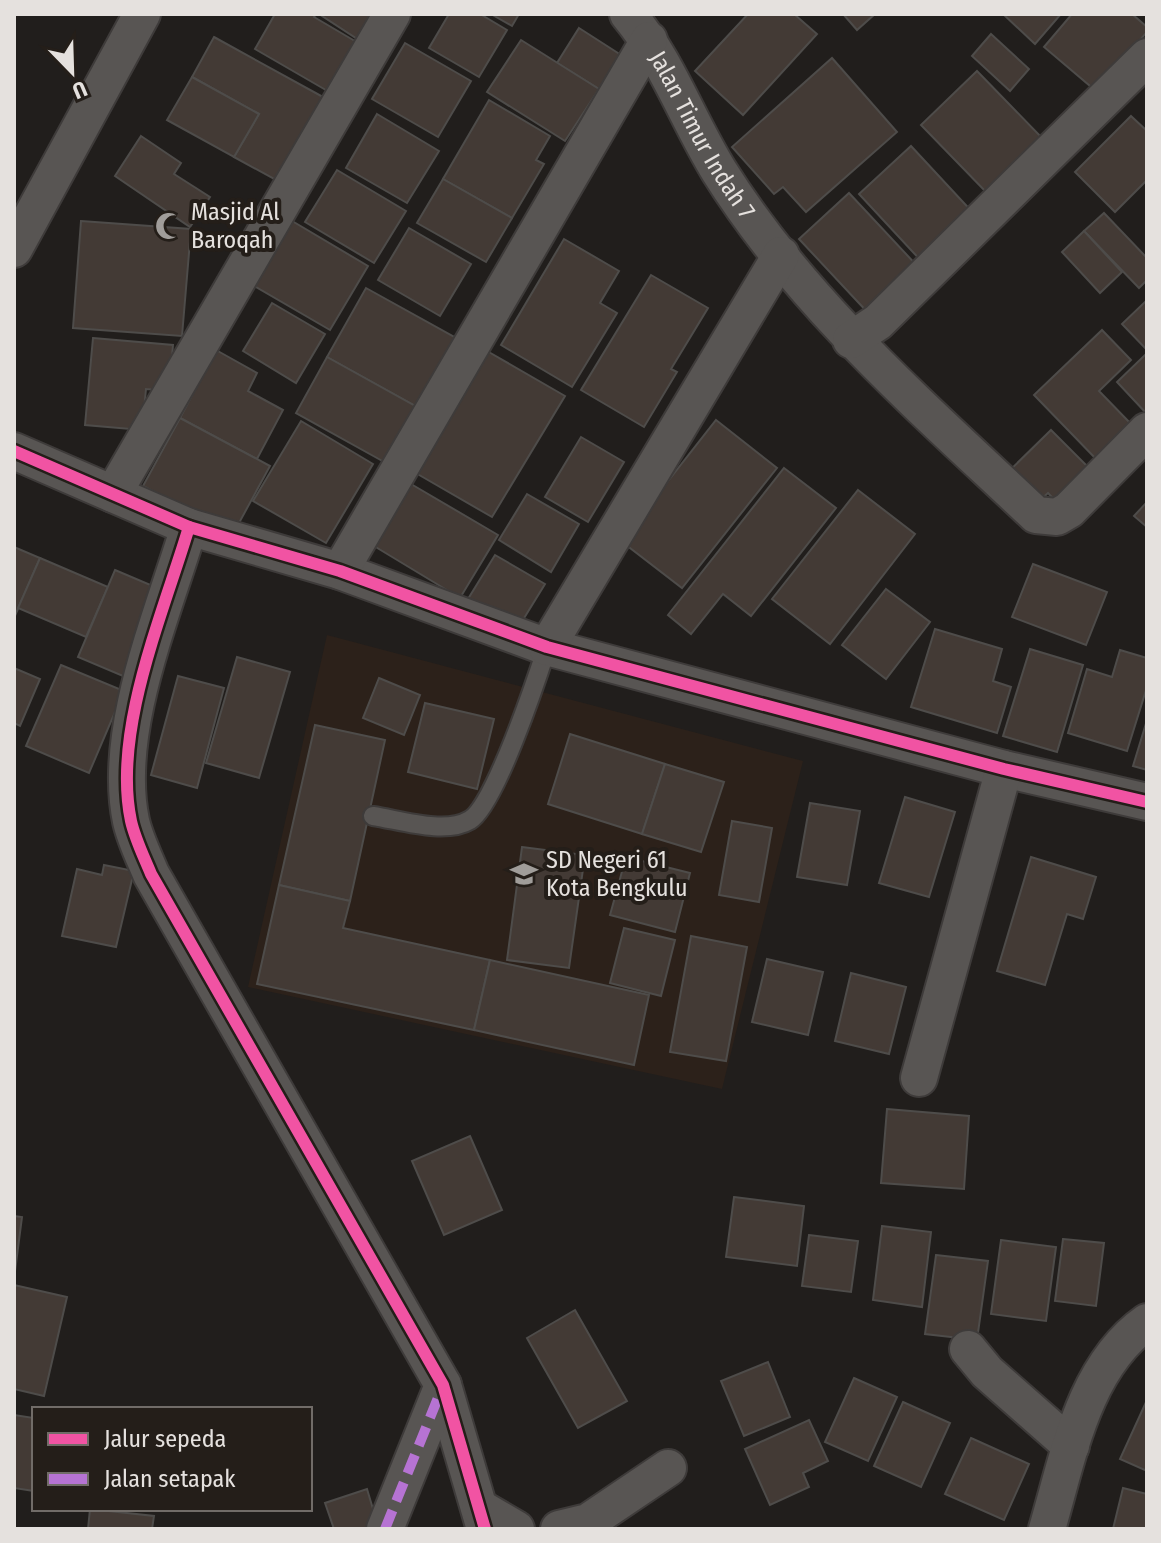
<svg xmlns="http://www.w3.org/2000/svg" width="1161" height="1543" viewBox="0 0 1161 1543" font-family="'Fira Sans Condensed',sans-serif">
	<rect width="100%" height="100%" fill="#211e1c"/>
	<polygon fill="#2c211a" points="327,635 803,761 722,1089 248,987"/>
	<g fill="#433a35" stroke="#4e4c4a" stroke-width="2">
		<polygon points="275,14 316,14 314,17 360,44 331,93 255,49"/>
		<polygon points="319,14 379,14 362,42"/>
		<polygon points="449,14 480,14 507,30 479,77 429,48"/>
		<polygon points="491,14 519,14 512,26"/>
		<polygon points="748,14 794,14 817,34 743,115 695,71"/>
		<polygon points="843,14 875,14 857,30"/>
		<polygon points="1003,14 1061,14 1035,44"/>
		<polygon points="1072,14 1132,14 1147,27 1147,32 1096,91 1044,47"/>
		<polygon points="579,28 621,55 599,89 557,63"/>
		<polygon points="991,34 1029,69 1010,91 972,56"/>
		<polygon points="214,37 323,97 276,180 234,157 259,114 192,77"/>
		<polygon points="521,40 599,89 565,141 487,92"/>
		<polygon points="405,43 471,81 438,137 372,99"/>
		<polygon points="832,58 897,132 806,212 783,187 774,194 732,147"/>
		<polygon points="977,71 1045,141 989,195 921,125"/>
		<polygon points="192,77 259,114 234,157 167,120"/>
		<polygon points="489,100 550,136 536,160 544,164 512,218 443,179"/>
		<polygon points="377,114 439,151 407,203 346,168"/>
		<polygon points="1131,116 1147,131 1147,180 1115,212 1075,172"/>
		<polygon points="141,136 181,163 174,174 210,197 190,227 115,176"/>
		<polygon points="911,146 976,216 924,264 859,194"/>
		<polygon points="337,170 406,211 374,263 305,222"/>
		<polygon points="443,179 512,218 486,262 417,223"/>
		<polygon points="849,193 921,270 871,316 799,239"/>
		<polygon points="1104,213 1147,258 1147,280 1139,288 1084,231"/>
		<polygon points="282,215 368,266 330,330 244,280"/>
		<polygon points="81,221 191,229 182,336 73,328"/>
		<polygon points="409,228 471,264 440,316 378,280"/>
		<polygon points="1084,231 1122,272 1100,293 1062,252"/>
		<polygon points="564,239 619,271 600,303 617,313 572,387 501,345"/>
		<polygon points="651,275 708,308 671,369 677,372 644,427 581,390"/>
		<polygon points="366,288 456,338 417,407 327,357"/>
		<polygon points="1147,300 1147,350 1122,324"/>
		<polygon points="272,303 325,334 296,383 243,351"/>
		<polygon points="1102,330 1131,360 1099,391 1135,428 1099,462 1034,395"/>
		<polygon points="93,338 173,345 169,391 146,389 142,430 85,425"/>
		<polygon points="216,350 257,373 248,391 283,410 257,459 180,418"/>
		<polygon points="487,351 565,396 492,517 414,472"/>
		<polygon points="1147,353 1147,412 1146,413 1117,382"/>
		<polygon points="327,357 417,407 386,463 296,413"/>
		<polygon points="180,418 270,466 233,534 143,486"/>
		<polygon points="716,420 777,468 682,588 621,541"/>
		<polygon points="301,421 373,464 326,543 253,501"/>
		<polygon points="1051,430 1096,475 1062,508 1048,493 1034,506 1005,475"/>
		<polygon points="581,437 624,462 588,522 545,497"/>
		<polygon points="784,468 836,508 751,616 723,594 691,634 668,615"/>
		<polygon points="411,484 498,535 460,598 374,546"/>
		<polygon points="858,490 915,534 830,644 772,599"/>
		<polygon points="527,494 579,524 551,572 499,540"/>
		<polygon points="1147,502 1147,527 1134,516"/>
		<polygon points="14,547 40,558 14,618"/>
		<polygon points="495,555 545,584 518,628 468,599"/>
		<polygon points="40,558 108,587 86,637 18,608"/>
		<polygon points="1033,564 1107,592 1086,645 1012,617"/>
		<polygon points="115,570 167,592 130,679 78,657"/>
		<polygon points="886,589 930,622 886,679 842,645"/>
		<polygon points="935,629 1002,649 993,681 1011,687 997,733 911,707"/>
		<polygon points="1030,649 1083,665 1057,752 1003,736"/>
		<polygon points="1120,650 1147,658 1147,687 1127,751 1068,733 1087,669 1112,677"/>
		<polygon points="237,657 290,672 259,778 206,763"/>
		<polygon points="61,665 124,691 89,773 26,746"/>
		<polygon points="14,668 40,679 20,726 14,723"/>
		<polygon points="178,676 224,688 197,788 151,775"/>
		<polygon points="379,678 420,695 404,735 363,718"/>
		<polygon points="425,703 494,719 477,789 408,772"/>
		<polygon points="1147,720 1147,770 1133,766"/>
		<polygon points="315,725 385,740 350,901 279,885"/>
		<polygon points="570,734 665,764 642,834 548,804"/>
		<polygon points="665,764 724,782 701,852 642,834"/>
		<polygon points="905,797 955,812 929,897 879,883"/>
		<polygon points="810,803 860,811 847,885 797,877"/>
		<polygon points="732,821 772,828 759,902 719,895"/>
		<polygon points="522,847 585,855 569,968 507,960"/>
		<polygon points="626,857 690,873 675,932 610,915"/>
		<polygon points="1031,857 1096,877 1083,919 1067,914 1045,985 997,971"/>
		<polygon points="104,865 134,871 116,947 62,936 77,869 102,875"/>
		<polygon points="279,885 350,901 343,928 490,960 474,1030 257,984"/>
		<polygon points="624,928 675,940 661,996 610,983"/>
		<polygon points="691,936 747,947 726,1061 670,1052"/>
		<polygon points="767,959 823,972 808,1035 752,1022"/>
		<polygon points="490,960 649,995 634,1065 474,1030"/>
		<polygon points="851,973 906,987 889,1054 835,1041"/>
		<polygon points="887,1109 969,1116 964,1189 881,1183"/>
		<polygon points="470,1136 502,1210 444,1235 412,1161"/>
		<polygon points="734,1197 804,1206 797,1266 726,1257"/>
		<polygon points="14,1216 22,1217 14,1279"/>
		<polygon points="882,1226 931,1232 922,1307 873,1300"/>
		<polygon points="809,1235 858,1241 851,1292 802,1286"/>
		<polygon points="1063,1239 1104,1243 1096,1306 1055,1301"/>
		<polygon points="1001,1240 1056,1247 1046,1321 991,1314"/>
		<polygon points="936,1255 988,1261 977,1340 925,1334"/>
		<polygon points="14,1285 67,1297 44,1396 14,1389"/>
		<polygon points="575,1310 627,1401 578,1428 527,1338"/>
		<polygon points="768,1362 790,1417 744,1436 721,1381"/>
		<polygon points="854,1378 897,1397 868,1461 825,1442"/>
		<polygon points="1147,1400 1147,1471 1120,1459"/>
		<polygon points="903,1402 950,1423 921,1487 874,1466"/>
		<polygon points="14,1415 34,1418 34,1491 14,1488"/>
		<polygon points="809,1420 828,1461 803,1473 809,1487 770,1505 745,1449"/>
		<polygon points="971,1438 1029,1464 1004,1520 945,1494"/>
		<polygon points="1123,1488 1147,1494 1147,1529 1113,1529"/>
		<polygon points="367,1489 379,1529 334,1529 325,1503"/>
		<polygon points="90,1509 154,1516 152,1529 88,1529"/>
	</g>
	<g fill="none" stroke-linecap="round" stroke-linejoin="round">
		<g stroke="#3e3b3a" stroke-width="22">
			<path id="lane" d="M373,816C400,820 445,835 470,820C495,805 537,678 547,647"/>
		</g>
		<g stroke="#3e3b3a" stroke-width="40">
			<g id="street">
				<path id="s1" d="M628,14C668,62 687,119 719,171C803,305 923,408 1036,515L1057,517L1069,510L1147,431"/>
				<polyline points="14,249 142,14"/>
				<polyline points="851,340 878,322 1147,57"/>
				<polyline points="14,451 189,527 340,571 547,647 1004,769 1147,802"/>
				<polyline points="113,494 392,14"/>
				<path d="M189,527C163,614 112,731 131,821C135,839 144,857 151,874L443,1385L485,1529"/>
				<polyline points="340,571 649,40"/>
				<polyline points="547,647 781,255"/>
				<polyline points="919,1078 1004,769"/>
				<polyline points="968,1349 987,1372 1071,1446"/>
				<polyline points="480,1508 516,1529"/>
				<polyline points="385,1529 443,1385"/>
				<polyline points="559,1529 588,1522 668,1468"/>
				<path d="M1047,1529C1068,1458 1083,1367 1147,1322"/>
			</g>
		</g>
		<use href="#lane" stroke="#585553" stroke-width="18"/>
		<use href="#street" stroke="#585553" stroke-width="36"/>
		<polyline stroke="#b673d3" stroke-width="10" stroke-dasharray="20 10" stroke-linecap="butt" points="385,1529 442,1388"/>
		<g stroke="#241e19" stroke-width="17">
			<g id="cycleway">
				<polyline points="14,451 189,527 340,571 547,647 1004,769 1147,802"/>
				<path d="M189,527C163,614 112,731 131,821C135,839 144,857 151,874L443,1385L485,1529"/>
			</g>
		</g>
		<use href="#cycleway" stroke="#f153a3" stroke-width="12"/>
	</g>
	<defs>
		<g id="mosque-bare" transform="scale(2.16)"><path d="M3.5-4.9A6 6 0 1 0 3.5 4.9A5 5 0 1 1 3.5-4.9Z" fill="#a09d9a" stroke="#241e19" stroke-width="2.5" paint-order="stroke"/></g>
		<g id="school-bare" transform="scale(2.16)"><path d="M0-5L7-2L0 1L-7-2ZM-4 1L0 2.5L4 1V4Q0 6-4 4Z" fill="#a09d9a" stroke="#241e19" stroke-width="2.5" paint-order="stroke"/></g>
	</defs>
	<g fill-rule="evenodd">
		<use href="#mosque-bare" x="169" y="226"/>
		<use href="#school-bare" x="524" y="874"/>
	</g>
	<g text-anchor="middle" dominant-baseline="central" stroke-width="8" stroke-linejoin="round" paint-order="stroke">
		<g font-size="24" fill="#e5e1de" stroke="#241e19">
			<text stroke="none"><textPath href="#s1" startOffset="142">Jalan Timur Indah 7</textPath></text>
		</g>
		<g font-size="24" fill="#e5e1de" stroke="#241e19" text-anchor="start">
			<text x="191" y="212">Masjid Al<tspan x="191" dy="28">Baroqah</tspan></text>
			<text x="546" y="860">SD Negeri 61<tspan x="546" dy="28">Kota Bengkulu</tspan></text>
		</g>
	</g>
	<rect width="1161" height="1543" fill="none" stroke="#e5e1de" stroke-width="32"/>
	<rect x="32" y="1407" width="280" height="104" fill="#241e19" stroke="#716c68" stroke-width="2"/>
	<rect x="48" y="1433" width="40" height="12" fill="#f153a3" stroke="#716c68" stroke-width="2"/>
	<text x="104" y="1447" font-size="24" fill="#e5e1de">Jalur sepeda</text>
	<rect x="48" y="1473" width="40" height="12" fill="#b673d3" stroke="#716c68" stroke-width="2"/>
	<text x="104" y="1487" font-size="24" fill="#e5e1de">Jalan setapak</text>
	<g transform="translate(72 72) rotate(157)" stroke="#241e19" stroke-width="6" paint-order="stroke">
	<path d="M0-6L14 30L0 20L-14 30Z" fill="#e5e1de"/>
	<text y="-12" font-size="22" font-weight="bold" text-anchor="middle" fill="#e5e1de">U</text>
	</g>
</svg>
